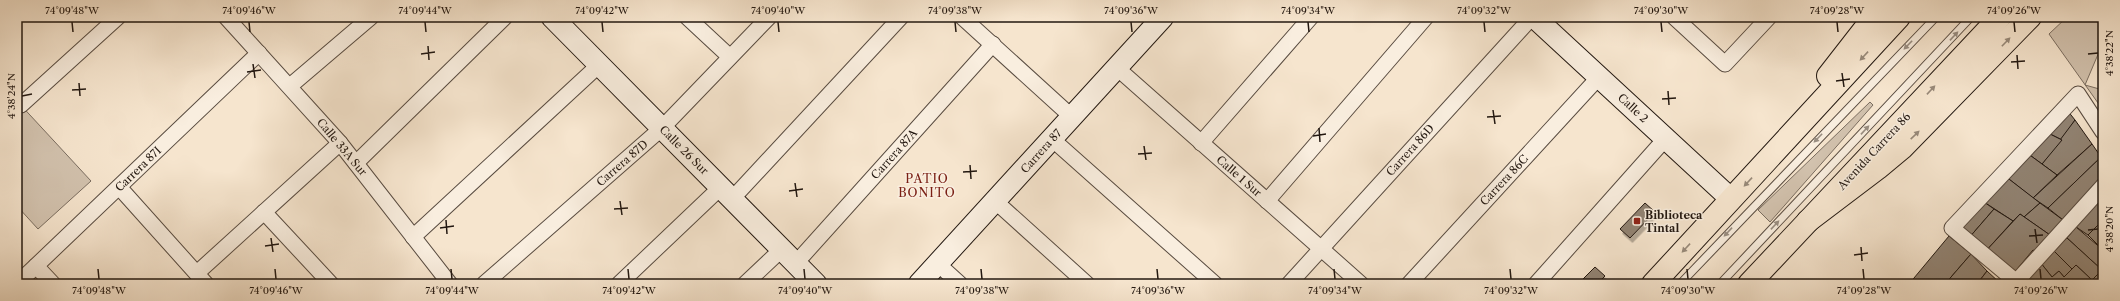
<svg xmlns="http://www.w3.org/2000/svg" width="2120" height="301" viewBox="0 0 2120 301" font-family="'Libre Caslon Text',serif">
	<defs>
		<filter id="shadow"><feDropShadow dx="2.5" dy="4.5" stdDeviation="0" flood-color="#0004"/></filter>
	</defs>
	<rect width="100%" height="100%" fill="#f6e5ce"/>
	<filter id="stains"><feTurbulence type="fractalNoise" baseFrequency=".005" numOctaves="4"/><feColorMatrix values="0 0 0 0 .2 0 0 0 0 .09 0 0 0 0 .02 0 0 0 .5 -.17"/></filter>
	<radialGradient id="worn" r=".72"><stop offset=".6" stop-color="#630" stop-opacity="0"/><stop offset="1" stop-color="#630" stop-opacity=".3"/></radialGradient>
	<g fill="#d2c2ae" stroke="#7a6d60">
		<polygon points="2067,17 2103,17 2103,53 2099,52 2085,85 2103,90 2103,110 2049,34"/>
		<polygon points="17,101 91,181 38,229 17,206"/>
		<polygon points="1870,102 1873,105 1770,222 1758,210"/>
	</g>
	<g fill="#918373" stroke="#231811" filter="url(#shadow)">
		<polygon points="2067,110 2075,120 2062,140 2048,133"/>
		<polygon points="2075,120 2092,144 2057,175 2042,164"/>
		<polygon points="2048,133 2062,140 2042,164 2027,153"/>
		<polygon points="2092,144 2101,157 2048,208 2033,198"/>
		<polygon points="2027,153 2057,175 2033,198 2005,176"/>
		<polygon points="2101,157 2103,163 2103,174 2063,220 2048,208"/>
		<polygon points="2005,176 2040,203 2024,217 2020,214 2013,221 1981,200"/>
		<polygon points="2103,195 2103,220 2088,235 2076,227"/>
		<polygon points="1981,200 1994,209 1968,239 1955,228"/>
		<polygon points="1645,203 1655,212 1630,238 1620,229"/>
		<polygon points="2040,203 2063,220 2050,235 2024,217"/>
		<polygon points="1994,209 2013,221 1984,253 1968,239"/>
		<polygon points="2020,214 2050,235 2037,252 2033,250 2013,274 1984,253"/>
		<polygon points="2103,220 2103,242 2099,246 2088,235"/>
		<polygon points="2076,227 2103,250 2102,270 2067,238"/>
		<polygon points="1949,236 1971,254 1945,284 1909,284"/>
		<polygon points="2067,238 2102,270 2092,280 2076,265 2072,269 2054,251"/>
		<polygon points="2103,242 2103,250 2099,246"/>
		<polygon points="2054,251 2072,269 2064,277 2059,271 2052,277 2040,262"/>
		<polygon points="1971,254 1987,271 1977,284 1945,284"/>
		<polygon points="2040,262 2052,277 2059,271 2064,277 2076,265 2092,280 2088,284 2021,284"/>
		<polygon points="1595,267 1605,276 1597,284 1578,284"/>
		<polygon points="2102,270 2103,284 2096,284 2092,280"/>
		<polygon points="1987,271 2000,283 1999,284 1977,284"/>
		<polygon points="2092,280 2096,284 2088,284"/>
	</g>
	<g fill="none" stroke-linecap="round" stroke-linejoin="round">
		<g stroke="#584b40" stroke-width="9">
			<g id="lane">
				<polyline points="1680,284 1936,17"/>
				<polyline points="1720,284 1971,17"/>
			</g>
		</g>
		<g stroke="#584b40" stroke-width="17">
			<g id="street">
				<polyline points="226,17 340,143 450,284"/>
				<polyline points="687,17 730,57"/>
				<polyline points="962,17 1072,117"/>
				<polyline points="1674,17 1725,64 1769,17"/>
				<polyline points="1117,68 1361,284"/>
				<polyline points="290,86 371,17"/>
				<polyline points="21,105 118,17"/>
				<polyline points="1052,139 1215,284"/>
				<polyline points="1201,143 1311,17"/>
				<polyline points="356,163 505,17"/>
				<polyline points="119,187 206,284"/>
				<polyline points="732,199 901,17"/>
				<polyline points="995,201 1087,284"/>
				<polyline points="1267,201 1426,17"/>
				<polyline points="264,212 331,284"/>
				<polyline points="413,237 599,65"/>
				<polyline points="796,263 993,44"/>
				<polyline points="938,264 960,284"/>
				<polyline points="36,266 53,284"/>
				<polyline points="197,273 340,143"/>
				<polyline points="2016,282 2103,186"/>
				<polyline points="17,284 259,53"/>
				<polyline points="484,284 662,128 769,17"/>
				<polyline points="619,284 721,187"/>
				<polyline points="745,284 782,249"/>
				<polyline points="1289,284 1532,17"/>
				<polyline points="1409,284 1599,77"/>
				<polyline points="1536,284 1666,138"/>
				<polyline points="2019,284 1952,228 2078,94 2103,132"/>
			</g>
		</g>
		<g stroke="#231811" stroke-width="23">
			<g id="secondary">
				<polyline points="552,17 816,284"/>
				<polyline points="1534,17 1731,199"/>
				<polyline points="919,284 1163,17"/>
			</g>
		</g>
		<g stroke="#231811" stroke-width="24">
			<g id="primary">
				<polyline points="1828,76 1874,17"/>
				<polyline points="1653,284 1899,17"/>
				<polyline points="1749,284 2000,17"/>
			</g>
		</g>
		<g stroke="#231811" stroke-width="24">
			<polyline id="highway" points="1808,221 1878,168 1902,148 2030,17"/>
		</g>
		<use href="#lane" stroke="#f9eedf" stroke-width="7"/>
		<use href="#street" stroke="#f9eedf" stroke-width="15"/>
		<use href="#secondary" stroke="#f9eedf" stroke-width="21"/>
		<use href="#primary" stroke="#f6e5ce" stroke-width="22"/>
		<use href="#highway" stroke="#f6e5ce" stroke-width="22"/>
	</g>
	<defs><path id="oneway-solid" d="M-6-.8H1V-3.2L6.5 0L1 3.2V.8H-6Z"/></defs>
	<g fill="#998e82">
		<use href="#oneway-solid" transform="translate(1954 36) rotate(-47)"/>
		<use href="#oneway-solid" transform="translate(1908 45) rotate(134)"/>
		<use href="#oneway-solid" transform="translate(1865 130) rotate(-47)"/>
		<use href="#oneway-solid" transform="translate(1818 138) rotate(134)"/>
		<use href="#oneway-solid" transform="translate(1775 225) rotate(-47)"/>
		<use href="#oneway-solid" transform="translate(1728 232) rotate(133)"/>
	</g>
	<g fill="#978979">
		<use href="#oneway-solid" transform="translate(2006 42) rotate(-46)"/>
		<use href="#oneway-solid" transform="translate(1864 56) rotate(133)"/>
		<use href="#oneway-solid" transform="translate(1931 90) rotate(-47)"/>
		<use href="#oneway-solid" transform="translate(1915 135) rotate(-44)"/>
		<use href="#oneway-solid" transform="translate(1748 182) rotate(133)"/>
		<use href="#oneway-solid" transform="translate(1686 248) rotate(133)"/>
	</g>
	<path fill="none" stroke="#231811" stroke-width="1.5" d="M72,22L73,32M249,22L250,32M425,22L426,32M602,22L603,32M778,22L779,32M955,22L956,32M1131,22L1132,32M1308,22L1309,32M1484,22L1485,32M1661,22L1662,32M1837,22L1838,32M2014,22L2015,32M428,46L429,60M421,54L435,52M2088,54L2098,53M2017,55L2018,69M2011,62L2025,61M253,64L255,78M247,72L261,70M1842,73L1844,87M1836,81L1850,79M79,83L80,96M72,90L86,89M1668,91L1669,105M22,96L32,94M1662,99L1676,98M1493,110L1495,124M1487,117L1501,116M1319,128L1320,142M1313,136L1326,134M1144,146L1146,160M1138,154L1152,153M970,165L971,179M963,172L977,171M795,183L797,197M789,191L803,189M620,201L622,215M614,209L628,208M446,220L447,234M440,228L454,226M2035,229L2037,243M2088,230L2098,229M2029,236L2043,235M271,238L273,252M265,246L279,244M1861,247L1862,261M1854,255L1868,253M98,269L99,279M275,269L276,279M451,269L452,279M628,269L629,279M804,269L805,279M981,269L982,279M1157,269L1158,279M1334,269L1335,279M1510,269L1511,279M1687,269L1688,279M1863,269L1864,279M2040,269L2041,279"/>
	<rect fill="#8f2418" stroke="#f9eedf" stroke-width="1.5" x="1633" y="217" width="8" height="8" rx="2"/>
	<g text-anchor="middle" dominant-baseline="central" stroke-width="3" stroke-linejoin="round" paint-order="stroke">
		<g font-size="11" fill="#231811" stroke="#f9eedf">
			<text transform="translate(1633 108) rotate(43)">Calle 2</text>
			<text transform="translate(342 147) rotate(50)">Calle 33A Sur</text>
			<text transform="translate(684 150) rotate(45)">Calle 26 Sur</text>
			<text transform="translate(1410 150) rotate(-48)">Carrera 86D</text>
			<text transform="translate(1041 151) rotate(-48)">Carrera 87</text>
			<text transform="translate(1874 151) rotate(-47)">Avenida Carrera 86</text>
			<text transform="translate(894 154) rotate(-48)">Carrera 87A</text>
			<text transform="translate(622 163) rotate(-41)">Carrera 87D</text>
			<text transform="translate(138 169) rotate(-44)">Carrera 87I</text>
			<text transform="translate(1239 176) rotate(41)">Calle 1 Sur</text>
			<text transform="translate(1504 180) rotate(-47)">Carrera 86C</text>
		</g>
		<g font-size="11" font-weight="bold" fill="#231811" stroke="#f9eedf" text-anchor="start">
			<text x="1645" y="215">Biblioteca<tspan x="1645" dy="13">Tintal</tspan></text>
		</g>
		<g font-size="12" letter-spacing="1" fill="#7a1f14" stroke="#f9eedf">
			<text x="927" y="178">PATIO<tspan x="927" dy="14">BONITO</tspan></text>
		</g>
	</g>
	<rect width="2120" height="301" fill="none" stroke="#f6e5ce" stroke-width="44"/>
	<rect x="22" y="22" width="2076" height="257" fill="none" stroke="#231811" stroke-width="1.5"/>
	<g font-size="10" text-anchor="middle" fill="#231811">
		<text x="72" y="14">74°09'48"W</text>
		<text x="249" y="14">74°09'46"W</text>
		<text x="425" y="14">74°09'44"W</text>
		<text x="602" y="14">74°09'42"W</text>
		<text x="778" y="14">74°09'40"W</text>
		<text x="955" y="14">74°09'38"W</text>
		<text x="1131" y="14">74°09'36"W</text>
		<text x="1308" y="14">74°09'34"W</text>
		<text x="1484" y="14">74°09'32"W</text>
		<text x="1661" y="14">74°09'30"W</text>
		<text x="1837" y="14">74°09'28"W</text>
		<text x="2014" y="14">74°09'26"W</text>
		<text transform="translate(2109 53) rotate(-90)" y="4">4°38'22"N</text>
		<text transform="translate(11 96) rotate(-90)" y="4">4°38'24"N</text>
		<text transform="translate(2109 229) rotate(-90)" y="4">4°38'20"N</text>
		<text x="99" y="294">74°09'48"W</text>
		<text x="276" y="294">74°09'46"W</text>
		<text x="452" y="294">74°09'44"W</text>
		<text x="629" y="294">74°09'42"W</text>
		<text x="805" y="294">74°09'40"W</text>
		<text x="982" y="294">74°09'38"W</text>
		<text x="1158" y="294">74°09'36"W</text>
		<text x="1335" y="294">74°09'34"W</text>
		<text x="1511" y="294">74°09'32"W</text>
		<text x="1688" y="294">74°09'30"W</text>
		<text x="1864" y="294">74°09'28"W</text>
		<text x="2041" y="294">74°09'26"W</text>
	</g>
	<rect width="100%" height="100%" filter="url(#stains)"/>
	<rect width="100%" height="100%" fill="url(#worn)"/>
</svg>
